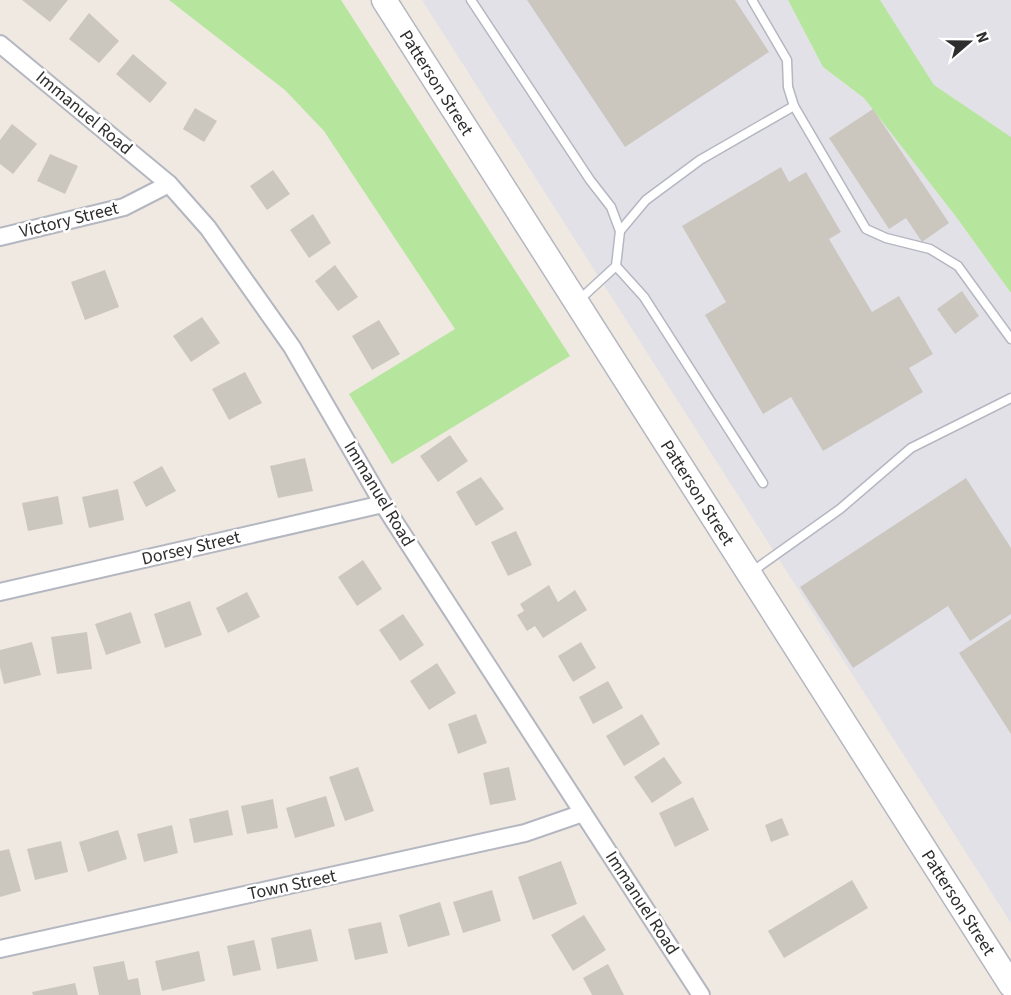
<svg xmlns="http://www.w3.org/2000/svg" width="1011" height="995" viewBox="0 0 1011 995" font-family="'Source Sans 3',sans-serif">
	<rect width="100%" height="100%" fill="#efe9e1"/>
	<g fill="#e3e1e8">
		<polygon points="422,0 788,0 823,67 864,98 957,218 1011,293 1011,923"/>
		<polygon points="880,0 1011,0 1011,137 934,85"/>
	</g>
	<g fill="#b6e59e">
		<polygon points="169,0 341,0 570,356 392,464 349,394 455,329 324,131 285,90"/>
		<polygon points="788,0 880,0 934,85 1011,137 1011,293 957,218 864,98 823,67"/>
	</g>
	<g fill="#cbc7bf">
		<polygon points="22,0 68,0 50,22"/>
		<polygon points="527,0 735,0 769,52 625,147"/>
		<polygon points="89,13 119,41 99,63 69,39"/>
		<polygon points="133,54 167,83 150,103 116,74"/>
		<polygon points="195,108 217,121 204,142 183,129"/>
		<polygon points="873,109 949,223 922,242 906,218 889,229 829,138"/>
		<polygon points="12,124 37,144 13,174 0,164 0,140"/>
		<polygon points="50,154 78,166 65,194 37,181"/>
		<polygon points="781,167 789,182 806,172 841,232 829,239 872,312 899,296 933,354 909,368 923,392 823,451 791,397 763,414 705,315 726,302 682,226"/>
		<polygon points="273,170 290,194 267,210 250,186"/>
		<polygon points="313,214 331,243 309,258 290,230"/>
		<polygon points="335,265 358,297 338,311 315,281"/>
		<polygon points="105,270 119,307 85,320 71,282"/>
		<polygon points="962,291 979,316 955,334 937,309"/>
		<polygon points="202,317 220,343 191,362 173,336"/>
		<polygon points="379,320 400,354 372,370 352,336"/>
		<polygon points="245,372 262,403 229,420 212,389"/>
		<polygon points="450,435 468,461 438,482 420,456"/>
		<polygon points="305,458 313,491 278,498 270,466"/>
		<polygon points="162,466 176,491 146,507 133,482"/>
		<polygon points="481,477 504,509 476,526 456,492"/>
		<polygon points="966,478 1011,548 1011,614 970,641 948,606 853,668 800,587"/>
		<polygon points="118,489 124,520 89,528 82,497"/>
		<polygon points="58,496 63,524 28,531 22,503"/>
		<polygon points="516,531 532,565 508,576 491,542"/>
		<polygon points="363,560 382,589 357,606 338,577"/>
		<polygon points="549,585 558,602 575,590 587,610 543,638 535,626 527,631 517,615 524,611 520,604"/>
		<polygon points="247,592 260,617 228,633 216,608"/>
		<polygon points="190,601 202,635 165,648 154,614"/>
		<polygon points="131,612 141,643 106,655 95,624"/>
		<polygon points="403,614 424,645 400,661 379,630"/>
		<polygon points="1011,619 1011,734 959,653"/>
		<polygon points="87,632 92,669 57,674 51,637"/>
		<polygon points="32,642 41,675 4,684 0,667 0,650"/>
		<polygon points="581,642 596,668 573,682 558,656"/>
		<polygon points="437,663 456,693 429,710 410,681"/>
		<polygon points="608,681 623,708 593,724 579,697"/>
		<polygon points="476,714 487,743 458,754 448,724"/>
		<polygon points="642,714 660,744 624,766 606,736"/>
		<polygon points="664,757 682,783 652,803 634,777"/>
		<polygon points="358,767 374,811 345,821 329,777"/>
		<polygon points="509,767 516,800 490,805 483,773"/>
		<polygon points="326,796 335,826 295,838 286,808"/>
		<polygon points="693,797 709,830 675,847 659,813"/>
		<polygon points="273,799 278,828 247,834 241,806"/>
		<polygon points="228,810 233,835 194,843 189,819"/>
		<polygon points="782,818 789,835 771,842 765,825"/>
		<polygon points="172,825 178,853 144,862 137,834"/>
		<polygon points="118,830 127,859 88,872 79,842"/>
		<polygon points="61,841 68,872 35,880 27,849"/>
		<polygon points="9,849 21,891 0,897 0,851"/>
		<polygon points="561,861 577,904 533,920 518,877"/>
		<polygon points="852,880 868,908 784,958 768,931"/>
		<polygon points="492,890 501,921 463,933 453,902"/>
		<polygon points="440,902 450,935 408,947 399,915"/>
		<polygon points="584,915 606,950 573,971 551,935"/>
		<polygon points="381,922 388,953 355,960 348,929"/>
		<polygon points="311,929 318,961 277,969 271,938"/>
		<polygon points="254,940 261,970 233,976 227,946"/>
		<polygon points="199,951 205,981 162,991 155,961"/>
		<polygon points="124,961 128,980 138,978 141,995 99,995 93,967"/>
		<polygon points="608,964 624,995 592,995 583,978"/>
		<polygon points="75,983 78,995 33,995 32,992"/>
	</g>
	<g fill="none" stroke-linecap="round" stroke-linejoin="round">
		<g stroke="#b4b7c1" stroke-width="11">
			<g id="lane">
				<polyline points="471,0 590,180 611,207 620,231 616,266 578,301"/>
				<polyline points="752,0 787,60 788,87 794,106 866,229 886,238 930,249 958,266 1011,339"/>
				<polyline points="620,231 646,200 700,160 794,106"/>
				<polyline points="616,266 644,297 763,483"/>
				<polyline points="750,573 840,509 911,448 1011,398"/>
			</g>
		</g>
		<g stroke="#b4b7c1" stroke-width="20">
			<g id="street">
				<polyline points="0,44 169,184 208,228 292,347 383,504 701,995"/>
				<polyline points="0,237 124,207 169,184"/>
				<polyline points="0,592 383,504"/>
				<polyline points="0,949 525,833 583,813"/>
			</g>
		</g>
		<g stroke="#b4b7c1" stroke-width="27">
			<g id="secondary">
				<path id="s1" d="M384,0L1011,985"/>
			</g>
		</g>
		<use href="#lane" stroke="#fff" stroke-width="8"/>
		<use href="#street" stroke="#fff" stroke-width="16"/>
		<use href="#secondary" stroke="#fff" stroke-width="24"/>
	</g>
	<g text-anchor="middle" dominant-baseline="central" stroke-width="5" stroke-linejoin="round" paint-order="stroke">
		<g font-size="18" fill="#2e2e2e" stroke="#fff">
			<text stroke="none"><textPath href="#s1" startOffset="98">Patterson Street</textPath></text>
			<text transform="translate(84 113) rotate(40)">Immanuel Road</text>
			<text transform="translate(69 220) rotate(-14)">Victory Street</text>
			<text stroke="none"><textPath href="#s1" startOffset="584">Patterson Street</textPath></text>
			<text transform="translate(379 494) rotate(59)">Immanuel Road</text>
			<text transform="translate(191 548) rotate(-13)">Dorsey Street</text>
			<text transform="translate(292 885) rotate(-12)">Town Street</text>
			<text stroke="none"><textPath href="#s1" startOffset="1070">Patterson Street</textPath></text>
			<text transform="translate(642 903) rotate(57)">Immanuel Road</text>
		</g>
	</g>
	<g transform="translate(969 42) rotate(70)" stroke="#ffffff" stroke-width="4.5" paint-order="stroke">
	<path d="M0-4.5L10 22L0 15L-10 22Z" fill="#2e2e2e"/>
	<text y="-9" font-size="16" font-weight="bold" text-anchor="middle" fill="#2e2e2e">N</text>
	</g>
</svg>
